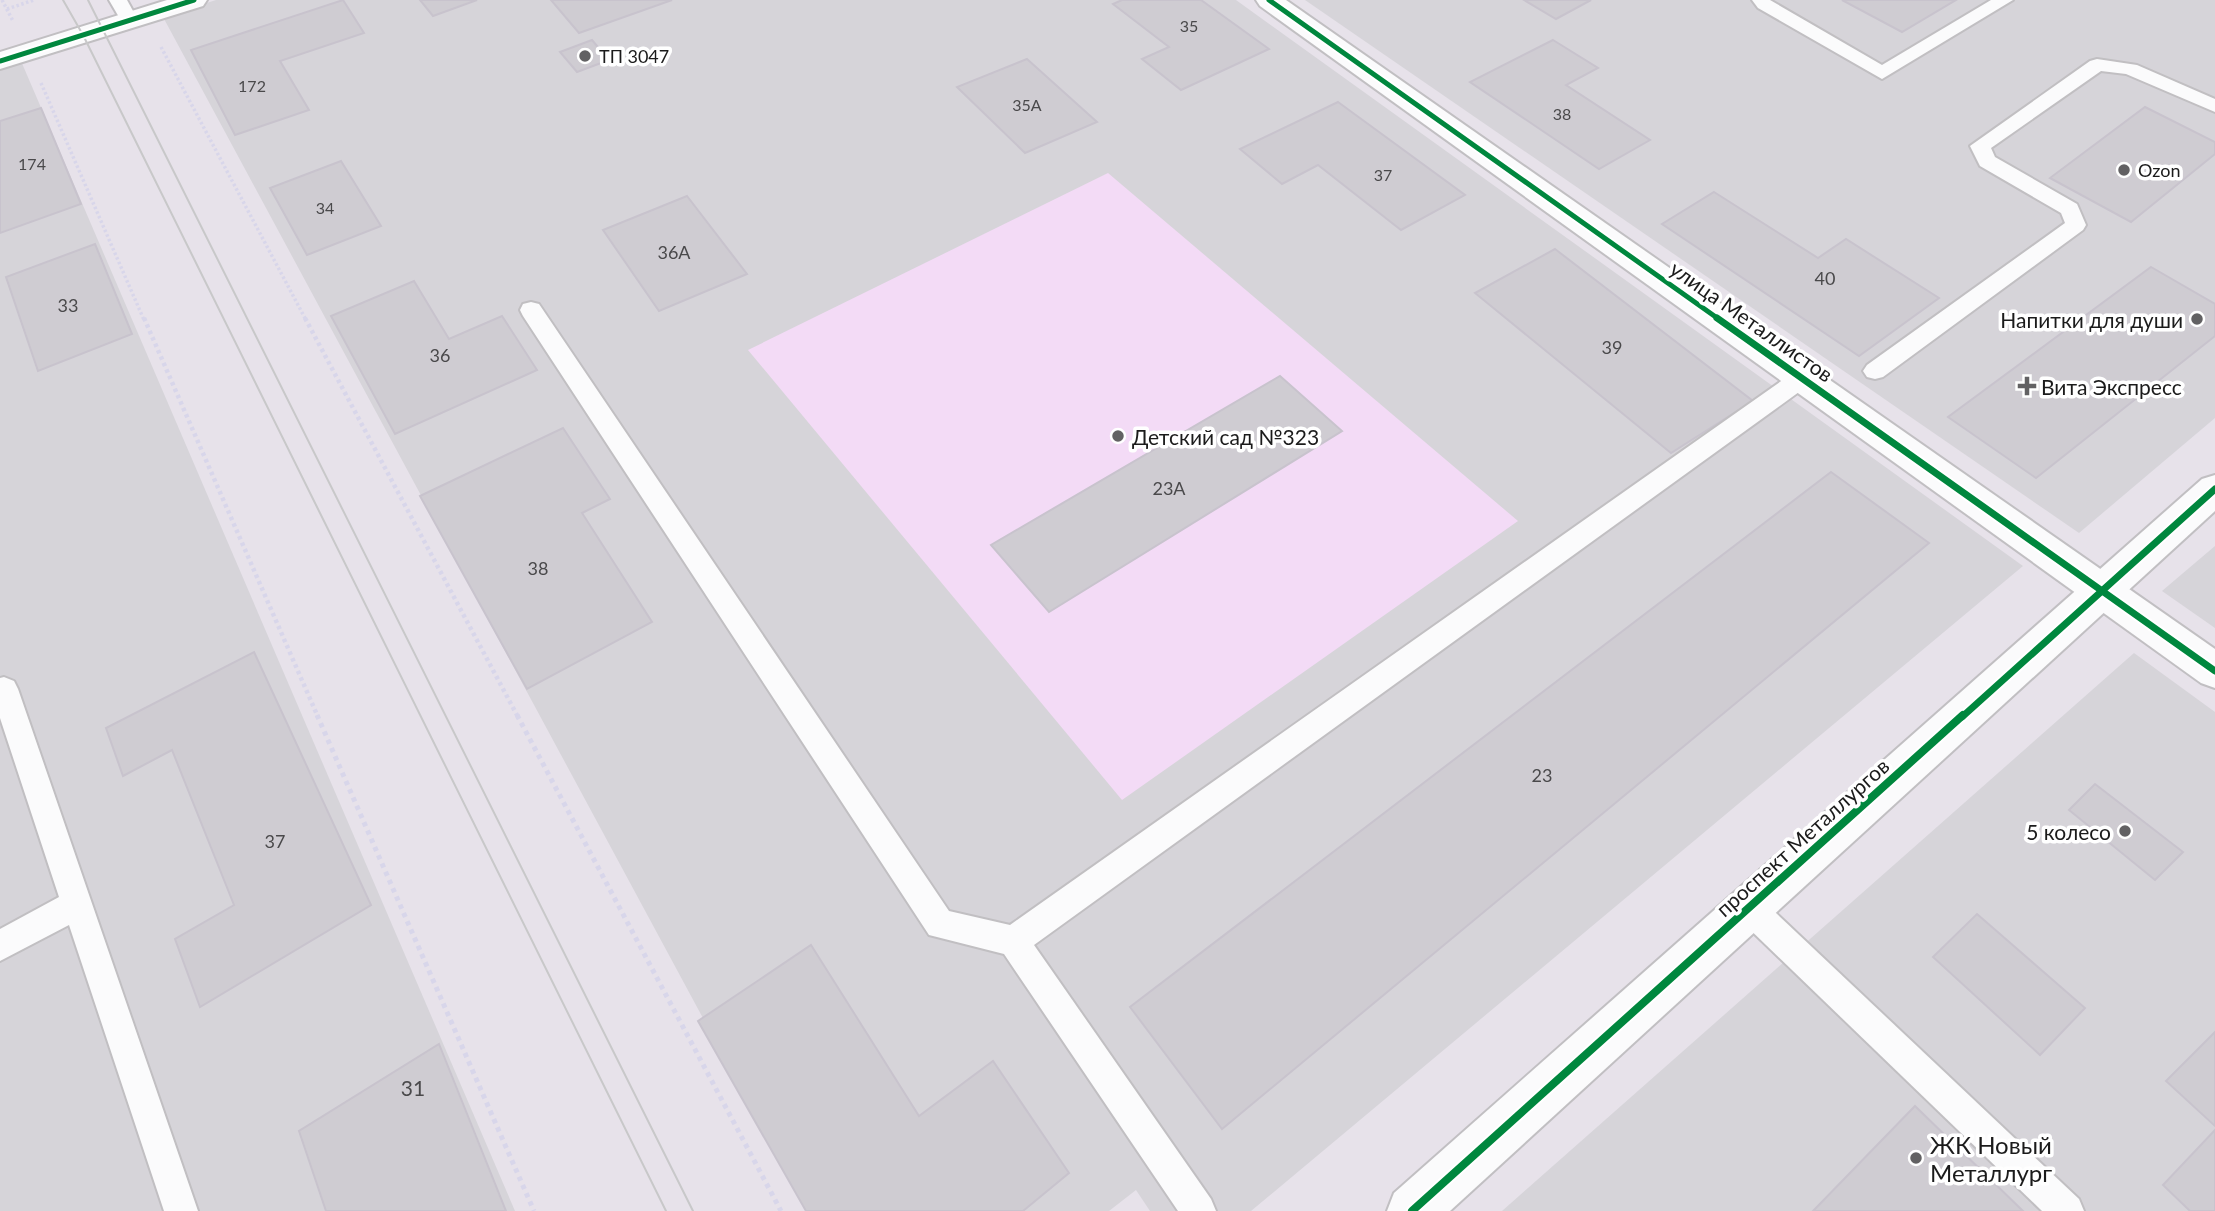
<svg xmlns="http://www.w3.org/2000/svg" width="2215" height="1211" viewBox="0 0 2215 1211" font-family="Lato,sans-serif">
	<rect width="100%" height="100%" fill="#e7e2ea"/>
	<g fill="#d6d4d9">
		<polygon points="216,0 1236,0 2023,566 1251,1211 1150,1211 1136,1190 1109,1211 807,1211 163,17"/>
		<polygon points="1305,0 2215,0 2215,418 2079,533"/>
		<polygon points="21,61 515,1211 0,1211 0,69"/>
		<polygon points="2215,546 2215,628 2162,591"/>
		<polygon points="2134,653 2215,712 2215,1211 1502,1211"/>
	</g>
	<polygon fill="#f3dbf6" points="1108,173 1518,521 1122,800 748,350"/>
	<g fill="#cfccd2" stroke="#c8c3cd" stroke-width="2">
		<polygon points="343,0 364,33 280,61 309,110 235,135 191,50"/>
		<polygon points="420,0 477,0 433,16"/>
		<polygon points="551,0 672,0 579,33"/>
		<polygon points="1122,0 1201,0 1269,49 1181,90 1142,59 1169,47 1113,4"/>
		<polygon points="1524,0 1591,0 1556,19"/>
		<polygon points="1842,0 1956,0 1902,32"/>
		<polygon points="592,40 609,60 577,72 560,52"/>
		<polygon points="1553,40 1598,68 1566,85 1650,140 1599,169 1470,82"/>
		<polygon points="1027,59 1097,122 1025,153 957,87"/>
		<polygon points="1338,102 1465,195 1401,230 1318,165 1282,184 1240,149"/>
		<polygon points="2145,107 2215,142 2215,154 2131,222 2050,178"/>
		<polygon points="41,108 81,204 0,233 0,121"/>
		<polygon points="341,161 381,226 307,255 270,188"/>
		<polygon points="1714,192 1818,258 1846,239 1939,298 1859,356 1662,224"/>
		<polygon points="687,196 747,274 659,311 603,230"/>
		<polygon points="95,244 132,334 38,371 6,277"/>
		<polygon points="1555,249 1753,401 1671,453 1475,293"/>
		<polygon points="2151,267 2215,304 2215,336 2036,478 1948,417"/>
		<polygon points="414,281 449,339 502,316 537,370 395,434 331,316"/>
		<polygon points="1280,376 1342,431 1049,612 991,545"/>
		<polygon points="563,428 610,499 582,513 652,622 527,689 420,496"/>
		<polygon points="1831,472 1929,543 1222,1129 1130,1007"/>
		<polygon points="254,652 371,905 200,1007 175,939 234,905 172,750 123,776 106,728"/>
		<polygon points="2095,784 2183,852 2155,880 2069,810"/>
		<polygon points="1977,914 2085,1008 2040,1055 1933,957"/>
		<polygon points="811,945 919,1116 993,1061 1069,1173 1023,1211 806,1211 698,1021"/>
		<polygon points="2215,1032 2215,1126 2166,1081"/>
		<polygon points="439,1044 506,1211 326,1211 299,1131"/>
		<polygon points="1915,1106 2023,1211 1813,1211"/>
		<polygon points="2215,1130 2215,1211 2190,1211 2163,1185"/>
	</g>
	<g fill="none" stroke-linecap="round" stroke-linejoin="round">
		<g stroke="#c1bfc2" stroke-width="4">
			<g id="service">
				<polygon points="109,0 127,0 138,20 135,24 123,24"/>
				<polygon points="1752,0 1770,0 1882,65 1991,0 2013,0 1882,79 1758,8"/>
				<polygon points="2097,59 2137,65 2215,99 2215,112 2126,74 2101,71 1991,148 1995,157 2077,204 2086,225 2083,230 1883,377 1875,379 1867,377 1863,371 1867,365 2065,223 2061,213 1980,166 1970,146 2090,61"/>
				<polygon points="531,302 539,304 949,911 1010,925 1794,372 1802,369 1810,372 1814,378 1810,384 1034,945 1211,1199 1216,1211 1178,1211 1004,954 929,935 523,316 520,310 523,304"/>
				<polygon points="4,677 14,681 18,689 198,1211 164,1211 69,925 0,961 0,929 59,897 0,718 0,678"/>
				<polygon points="1749,893 1760,898 2079,1199 2084,1211 2042,1211 1738,918 1734,908 1738,898"/>
			</g>
		</g>
		<g stroke="#c1bfc2" stroke-width="4">
			<polygon id="minor" points="1256,0 1286,0 2215,649 2215,688 2201,683 1260,6"/>
		</g>
		<g stroke="#c1bfc2" stroke-width="4">
			<g id="tertiary">
				<polygon points="167,0 207,0 203,6 0,69 0,52"/>
				<polygon points="2215,475 2215,511 1450,1211 1387,1211 1394,1193 2202,479"/>
			</g>
		</g>
		<g stroke="#d8d6ea" stroke-width="3.5" stroke-dasharray="2.5 2.5" stroke-linecap="butt">
			<polyline points="2,0 13,21"/>
			<polyline points="7,9 34,0"/>
			<polyline points="161,47 306,320"/>
			<polyline points="41,83 144,320"/>
		</g>
		<g stroke="#d8d6ea" stroke-width="4.5" stroke-dasharray="3.5 3.5" stroke-linecap="butt">
			<polyline points="144,318 318,717"/>
			<polyline points="305,318 518,717"/>
		</g>
		<g stroke="#d8d6ea" stroke-width="5" stroke-dasharray="4.5 4.5" stroke-linecap="butt">
			<polyline points="317,715 534,1211"/>
			<polyline points="517,715 781,1211"/>
		</g>
		<use href="#service" fill="#fbfbfc" fill-rule="evenodd"/>
		<use href="#minor" fill="#fbfbfc" fill-rule="evenodd"/>
		<use href="#tertiary" fill="#fbfbfc" fill-rule="evenodd"/>
		<g stroke="#c8c8c9" stroke-width="2">
			<polyline points="63,0 83,35 666,1211"/>
			<polyline points="88,0 693,1211"/>
		</g>
		<g stroke="#fff" stroke-width="9">
			<g id="cycleway-far2">
				<polyline points="1269,0 1720,320"/>
				<polyline points="0,61 194,0"/>
			</g>
		</g>
		<g stroke="#fff" stroke-width="11">
			<g id="cycleway-far1">
				<polyline points="1717,318 2215,671"/>
				<polyline points="1962,717 2215,489"/>
			</g>
		</g>
		<g stroke="#fff" stroke-width="12">
			<polyline id="cycleway" points="1412,1211 1963,715"/>
		</g>
		<use href="#cycleway-far2" stroke="#00873e" stroke-width="5"/>
		<use href="#cycleway-far1" stroke="#00873e" stroke-width="7"/>
		<use href="#cycleway" stroke="#00873e" stroke-width="8"/>
	</g>
	<g fill="#626163" stroke="#fff" stroke-width="2.5">
		<circle cx="585" cy="56" r="7"/>
		<circle cx="2124" cy="170" r="7"/>
		<circle cx="2197" cy="319" r="7"/>
		<path d="M2023.5 375.5h7v7h7v7h-7v7h-7v-7h-7v-7h7z"/>
		<circle cx="1118" cy="436" r="7"/>
		<circle cx="2125" cy="831" r="7"/>
		<circle cx="1916" cy="1158" r="7"/>
	</g>
	<g text-anchor="middle" dominant-baseline="central" stroke-width="7" stroke-linejoin="round" paint-order="stroke">
		<g font-size="16" fill="#4a494b">
			<text x="1189" y="25">35</text>
			<text x="252" y="85">172</text>
			<text x="1027" y="104">35А</text>
			<text x="1562" y="113">38</text>
			<text x="32" y="163">174</text>
			<text x="1383" y="174">37</text>
			<text x="325" y="207">34</text>
		</g>
		<g font-size="18" fill="#1b1b1b" stroke="#fff" text-anchor="start">
			<text x="599" y="56">ТП 3047</text>
			<text x="2138" y="170">Ozon</text>
		</g>
		<g font-size="18" fill="#4a494b">
			<text x="674" y="252">36А</text>
			<text x="1825" y="278">40</text>
			<text x="68" y="305">33</text>
			<text x="1612" y="347">39</text>
			<text x="440" y="355">36</text>
			<text x="1169" y="488">23А</text>
			<text x="538" y="568">38</text>
			<text x="1542" y="775">23</text>
			<text x="275" y="841">37</text>
		</g>
		<g font-size="21" fill="#1b1b1b" stroke="#fff" text-anchor="end">
			<text x="2183" y="319">Напитки для души</text>
			<text x="2041" y="386" text-anchor="start">Вита Экспресс</text>
			<text x="1132" y="436" text-anchor="start">Детский сад №323</text>
			<text x="2111" y="831">5 колесо</text>
		</g>
		<g font-size="21" fill="#1b1b1b" stroke="#fff">
			<text transform="translate(1752 321) rotate(35)">улица Металлистов</text>
			<text transform="translate(1802 837) rotate(-42)">проспект Металлургов</text>
		</g>
		<g font-size="21" fill="#4a494b">
			<text x="413" y="1087">31</text>
		</g>
		<g font-size="24" fill="#1b1b1b" stroke="#fff" text-anchor="start">
			<text x="1930" y="1144">ЖК Новый<tspan x="1930" dy="28">Металлург</tspan></text>
		</g>
	</g>
</svg>
